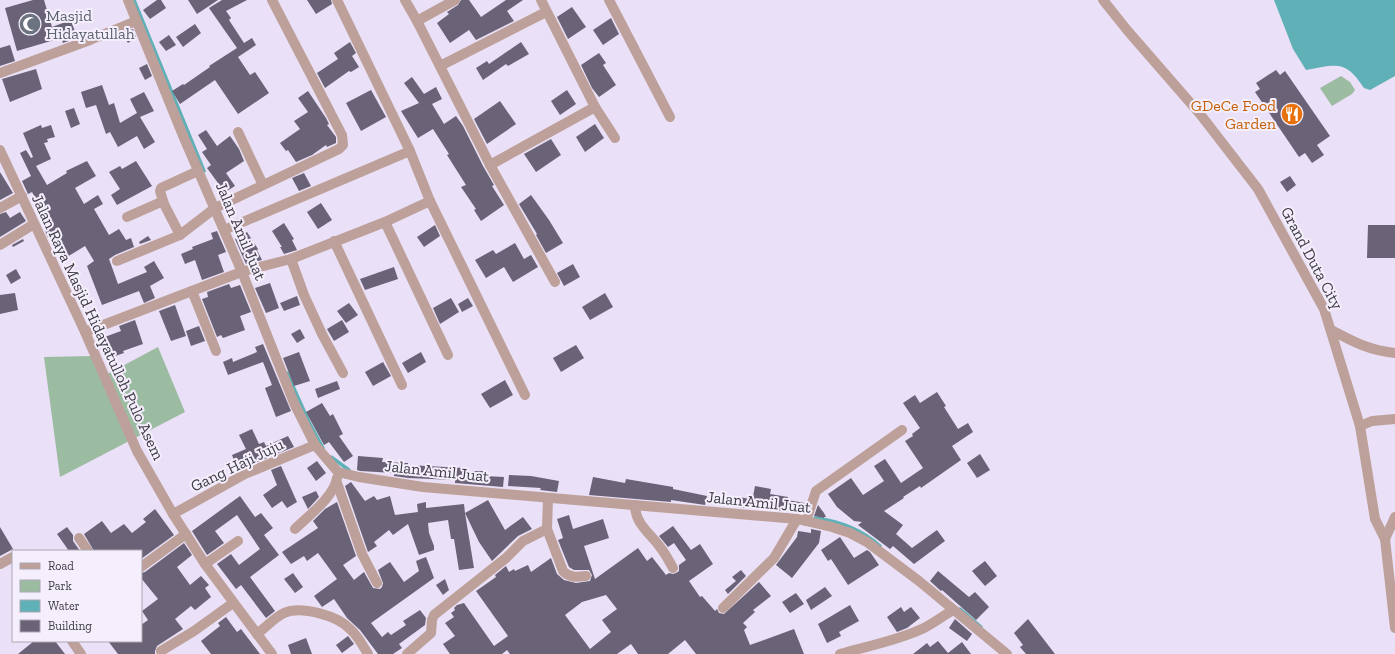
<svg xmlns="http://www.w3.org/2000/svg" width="1395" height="654" viewBox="0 0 1395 654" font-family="'Zilla Slab',serif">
	<rect width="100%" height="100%" fill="#eae0f7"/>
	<g fill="#9cbca2">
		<polygon points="1341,76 1350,82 1355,90 1352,94 1332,106 1320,88"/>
		<polygon points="158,347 185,412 60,477 44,357 92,356 100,378"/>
	</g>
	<path fill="#5fb0b7" d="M1274,0H1395V76L1370,90L1364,88C1346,60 1337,64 1306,70L1293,49Z"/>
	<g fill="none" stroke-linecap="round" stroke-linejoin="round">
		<g stroke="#5fb0b7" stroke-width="3.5">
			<polyline points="134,0 204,171"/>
			<polyline points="287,373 309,422 323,448"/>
			<polyline points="331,457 349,470"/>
			<path d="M815,518C839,521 862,530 880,546"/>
			<polyline points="960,609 981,627"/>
		</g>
	</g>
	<g fill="#6a6276" fill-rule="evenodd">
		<polygon points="33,0 44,0 52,27 71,20 77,38 63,43 61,38 17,51 5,8"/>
		<polygon points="157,0 161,0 166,8 150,19 143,10"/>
		<polygon points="188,0 218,0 197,14"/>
		<polygon points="222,0 247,0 226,11 231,18 229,20 244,43 252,38 256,45 238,57 250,75 255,72 269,93 238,114 215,80 180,104 172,91 183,84 184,85 210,67 209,66 237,48 209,8"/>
		<polygon points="307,0 331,0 332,4 316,14"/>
		<polygon points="461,0 469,0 481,17 506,0 523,0 507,11 514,21 476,40 469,30 450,43 437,23 449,14 447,12 458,5"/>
		<polygon points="572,7 586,27 568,39 557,17"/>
		<polygon points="611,18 619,34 603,45 593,30"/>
		<polygon points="195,24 201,33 183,47 176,37"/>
		<polygon points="133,29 136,37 128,43 122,34"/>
		<polygon points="169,35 176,45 166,51 159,42"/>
		<polygon points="350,42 356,53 352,56 359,67 351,72 349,71 325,88 317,73 338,59 334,53"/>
		<polygon points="521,42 529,54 508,66 506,64 483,80 476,68 487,61 489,64"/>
		<polygon points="10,45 15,61 0,66 0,48"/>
		<polygon points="599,53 606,63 603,65 616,85 599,97 592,88 581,65"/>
		<polygon points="147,64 152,76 145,80 139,68"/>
		<polygon points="36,69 42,89 10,102 2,79"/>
		<polygon points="1276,70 1280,75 1285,71 1330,136 1317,145 1324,155 1312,163 1305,153 1299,157 1255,92 1260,89 1256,83"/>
		<polygon points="412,77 424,94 436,87 442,99 432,104 444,124 456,116 463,126 483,166 494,185 492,186 504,205 481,221 474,210 476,209 461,187 466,185 447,155 449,154 433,129 418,138 401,111 419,103 404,83"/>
		<polygon points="102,85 109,105 114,103 120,123 137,113 130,99 144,92 154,111 140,117 155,142 144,149 137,136 118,147 110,132 106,134 96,105 86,108 81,92"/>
		<polygon points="371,90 386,117 361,131 346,103"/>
		<polygon points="567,90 576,104 560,115 551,101"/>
		<polygon points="308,91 326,118 329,124 327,125 336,137 336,143 327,147 326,145 312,155 296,162 288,150 286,151 280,143 300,129 294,121 308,112 298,98"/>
		<polygon points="500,101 516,124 487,144 474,119"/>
		<polygon points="74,108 80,124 71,128 65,111"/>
		<polygon points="595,124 604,138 585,152 576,137"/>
		<polygon points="41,125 42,128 51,125 55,137 47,139 48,142 44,143 51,159 36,166 47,185 67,173 66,171 87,161 96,176 75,188 84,204 98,195 103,204 94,209 109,235 119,229 126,240 131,238 134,247 115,255 109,259 118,284 147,272 144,267 154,261 164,278 150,286 155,298 144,303 139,291 102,305 87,266 94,261 85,246 67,257 54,234 48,238 44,228 49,225 42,213 43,212 32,192 28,194 22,181 31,176 20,153 26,150 31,158 33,157 23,133"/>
		<polygon points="206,130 217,146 230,136 239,149 244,161 226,173 235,186 222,194 215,185 218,183 207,168 211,165 202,152 207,149 198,135"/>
		<polygon points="551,139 561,155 536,172 524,154"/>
		<polygon points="136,161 152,186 117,205 111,195 120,189 109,172 120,166 122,169"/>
		<polygon points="0,172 13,193 0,200"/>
		<polygon points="304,173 311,186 299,191 292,178"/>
		<polygon points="1290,176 1296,185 1287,192 1280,182"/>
		<polygon points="531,195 549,220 563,243 546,253 536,235 537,234 519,204"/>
		<polygon points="321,203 332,220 318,229 307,212"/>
		<polygon points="6,212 10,218 20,212 26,221 0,237 0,214"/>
		<polygon points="284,223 294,239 292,240 297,250 284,254 280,247 282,247 272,231"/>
		<polygon points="435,225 440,236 424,247 417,237"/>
		<polygon points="1368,225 1395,225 1395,258 1367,258"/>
		<polygon points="217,231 226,252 218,255 224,272 202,280 195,260 185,264 181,254 193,249 192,247 213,239 211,233"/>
		<polygon points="247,232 258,249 257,250 262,260 246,264 235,239"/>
		<polygon points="148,236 151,240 140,244 139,242"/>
		<polygon points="23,239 24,241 13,247 12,245"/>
		<polygon points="515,243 524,259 531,255 538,267 513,282 504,267 486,278 475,260 493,250 496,254"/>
		<polygon points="573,264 580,277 564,286 557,273"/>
		<polygon points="394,267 398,279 365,290 360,279"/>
		<polygon points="16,269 21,278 11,284 6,275"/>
		<polygon points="270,283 279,308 266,313 255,288"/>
		<polygon points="229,284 231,288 240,285 251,312 240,316 245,330 223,338 221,335 217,337 202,299 208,297 207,292"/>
		<polygon points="15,293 18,310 0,314 0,295"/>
		<polygon points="605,293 613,307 590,320 582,307"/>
		<polygon points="297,296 300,305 284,311 280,303"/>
		<polygon points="451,298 459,312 440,324 433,308"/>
		<polygon points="468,298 473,306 462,312 458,304"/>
		<polygon points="349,303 358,315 346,323 337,311"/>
		<polygon points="175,305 186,336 171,341 159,311"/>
		<polygon points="135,320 143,344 123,351 124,353 109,358 102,338 121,331 119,326"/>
		<polygon points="342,320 349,332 334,341 327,329"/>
		<polygon points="199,326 205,341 191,346 186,331"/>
		<polygon points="300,329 305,338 297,343 291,334"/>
		<polygon points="263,344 291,411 276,417 265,388 272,385 263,362 228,375 223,362 232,358 233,362 257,352 255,347"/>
		<polygon points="576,345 584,358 561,372 553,358"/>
		<polygon points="299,352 310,381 294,386 283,358"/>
		<polygon points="421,352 426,362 408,373 402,363"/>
		<polygon points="383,362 391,376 373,386 365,372"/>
		<polygon points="505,380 513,395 490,408 481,394"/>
		<polygon points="337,381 340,389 318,398 315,389"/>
		<polygon points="937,392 946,406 944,407 958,429 968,423 973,432 952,446 961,460 921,488 920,486 903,497 904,498 884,511 903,525 896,534 912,548 937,530 945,541 914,564 893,546 890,549 858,525 862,522 854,521 837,507 828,494 851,478 863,495 884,481 874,466 885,459 901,483 923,468 905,441 913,436 912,434 920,428 903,403 915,395 920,403"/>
		<polygon points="322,403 330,416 333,414 343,434 339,436 353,456 344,462 329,442 324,445 306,412"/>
		<polygon points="252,429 259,444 264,442 266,446 288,436 294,447 238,470 232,455 246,449 239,435"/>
		<polygon points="980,454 990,470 977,478 967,463"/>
		<polygon points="358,456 383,458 382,462 408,463 408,465 464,468 464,471 484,471 484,476 504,477 503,487 455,483 455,480 408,478 394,476 394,473 360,471 357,470"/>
		<polygon points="317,461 326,473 316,481 307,468"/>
		<polygon points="281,466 297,502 287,508 282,501 272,508 263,495 277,485 271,470"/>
		<polygon points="509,475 531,476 559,481 557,492 540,490 541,488 508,486"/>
		<polygon points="593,477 625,483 626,479 673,487 673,489 707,496 705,505 671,500 671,502 589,495"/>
		<polygon points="351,482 365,501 374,496 377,500 390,496 395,515 418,512 417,504 426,502 426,508 464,504 465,513 488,500 505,530 523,517 532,529 518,536 492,561 479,542 465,513 474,568 459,570 454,539 451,539 448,520 428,523 429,533 434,546 434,550 419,555 408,524 393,535 389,530 374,542 377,546 368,552 345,486"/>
		<polygon points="755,486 771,489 770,494 788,497 787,500 805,503 802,513 785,510 785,511 751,507"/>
		<polygon points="316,491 319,497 308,509 302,497"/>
		<polygon points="240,496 255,517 261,513 273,528 264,535 279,555 250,577 275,611 266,618 241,585 236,589 217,564 231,554 239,565 260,549 237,515 215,531 224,543 207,555 192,531"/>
		<polygon points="739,497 750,499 748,508 738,507"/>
		<polygon points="337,502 356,556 343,565 354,580 364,572 373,588 380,589 382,587 383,583 378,570 390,562 404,582 419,571 416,561 426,557 434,578 371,623 382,637 388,632 391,635 406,625 403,621 420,610 426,618 425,625 399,644 402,648 393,654 378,654 360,630 347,618 334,599 322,607 314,596 337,579 318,553 307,561 304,556 291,564 282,552 318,528 313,521 325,509"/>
		<polygon points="818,505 824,513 826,517 824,517 824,518 814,516"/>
		<polygon points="155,509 174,535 141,559 141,551 94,551 84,534 102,521 111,533 124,524 132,533 146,522 143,519"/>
		<path d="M569,515L573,529L603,519L609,538L584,546L595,579L638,548L647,561L652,557L666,575L669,573L673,574L676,573L679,571V565L686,560L674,543L668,547L659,536L673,526L691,550L700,544L713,564L689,581L700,597L702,596L715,611L717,609L719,613L724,614L759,582L771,596L753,610L755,612L743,623L747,627L744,630L750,645L794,629L804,654H696L685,640L668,654H638L631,644L617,654H510L507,650L502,654H450L443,644L455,636L445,623L454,617L451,613L455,610L454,608L457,605L464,603L494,646L508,636L476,591L496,577L495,575L506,566L509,572L514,569L515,571L528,565L531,572L551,558L557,574L564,580L576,583L590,581L592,575L589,570H574L569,567L558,540L563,538L557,519ZM606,595L617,609L602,620L611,632L590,649L565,615L582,602Z"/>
		<polygon points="0,527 13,549 0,556"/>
		<polygon points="67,527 73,535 73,541 80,551 69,551 57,534"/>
		<polygon points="811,529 821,531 819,543 792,578 776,565 797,537 798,531 811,533"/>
		<polygon points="840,537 854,558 867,550 870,552 879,565 848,585 831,559 828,561 821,550"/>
		<polygon points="184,543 192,555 177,567 190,585 201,576 209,585 205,588 211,597 195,610 191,606 175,619 183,629 157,646 155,651 155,654 118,654 108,641 141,641 141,625 148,620 142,611 158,599 141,578 141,573 145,572"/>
		<polygon points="985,561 997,576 985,586 972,571"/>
		<polygon points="741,570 746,576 728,594 725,590 736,581 732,577"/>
		<polygon points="938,571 969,597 975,592 989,607 976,620 942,590 941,591 930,581"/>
		<polygon points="293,573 303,587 295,593 284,579"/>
		<polygon points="445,579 449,590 443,595 436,585"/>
		<polygon points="825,587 832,596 811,610 806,600"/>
		<polygon points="796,593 804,604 790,613 782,602"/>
		<polygon points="850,605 859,621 839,632 841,636 827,643 818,624"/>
		<polygon points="901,607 904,612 911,607 920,618 907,628 897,632 887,617"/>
		<polygon points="226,617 237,632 241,629 260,654 211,654 201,641 220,626 218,623"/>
		<polygon points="955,619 972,634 967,641 949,628"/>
		<polygon points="1028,619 1055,654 1026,654 1020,647 1023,645 1014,633"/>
		<polygon points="348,636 354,644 342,653 336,645"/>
		<polygon points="306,638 312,654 291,654 288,645"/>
		<polygon points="34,641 55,641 65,654 18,654"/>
		<polygon points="938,641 948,653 962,642 971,654 913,654 927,643 930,647"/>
	</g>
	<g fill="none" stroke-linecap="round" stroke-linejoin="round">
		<g stroke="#bda099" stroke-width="10">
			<polyline points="128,0 184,138 242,272 294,403 315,445 338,472 359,477 423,487 797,519 832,527 850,533 867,542 919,581 1007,654"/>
			<polyline points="337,0 410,151 430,201 459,260 525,395"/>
			<polyline points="405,0 417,21 490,165 555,282"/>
			<polyline points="609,0 670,117"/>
			<polyline points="1103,0 1127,30 1200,114 1258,189 1324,309 1360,426 1375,519 1385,539 1395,628"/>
			<polyline points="417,21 455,0"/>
			<polyline points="440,66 546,12"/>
			<polyline points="0,73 90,40 136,21"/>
			<polyline points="595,107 615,138"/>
			<polyline points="238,132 263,185"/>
			<polyline points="490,165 595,107 541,0"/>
			<polyline points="164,204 160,191 161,188 198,171"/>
			<polyline points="0,208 22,196"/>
			<polyline points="127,217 161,202 164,204 180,235"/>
			<polyline points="385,222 448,355"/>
			<polyline points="224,230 410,151"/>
			<polyline points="334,241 402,385"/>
			<polyline points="0,245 34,224"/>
			<polyline points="291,259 304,295 322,334 343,373"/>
			<polyline points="117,261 180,235 215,208 339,149 343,145 342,135 272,0"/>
			<polyline points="192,291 216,351"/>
			<path d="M1331,330C1354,342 1368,350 1395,353"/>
			<polyline points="85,332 244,271 291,259 385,222 430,201"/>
			<polyline points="1360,426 1372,421 1395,419"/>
			<polyline points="337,483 362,554 377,583"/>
			<path d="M635,505C635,524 650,533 660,547C665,553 669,561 673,568"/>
			<polyline points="173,514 245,474 315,445"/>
			<polyline points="806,521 816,491 902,430"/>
			<path d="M295,529C308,516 334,497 337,478"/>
			<path d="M547,529L563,571C569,578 577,577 586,576"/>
			<polyline points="79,538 88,551"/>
			<polyline points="1385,539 1395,517"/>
			<polyline points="0,564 13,557"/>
			<polyline points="205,564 238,541"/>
			<polyline points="141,567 186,534"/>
			<polyline points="723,608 774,558 797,519"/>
			<path d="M257,634C265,628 275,617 284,613C301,605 338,616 350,629C358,636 363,646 368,654"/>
			<polyline points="72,641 81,654"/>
			<polyline points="161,651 194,631 233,603"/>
			<polyline points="407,654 431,633 432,620 434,615 506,558 523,541 547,529 548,498"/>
			<path d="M840,654C867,646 897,641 924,628C934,623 943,616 953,610"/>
		</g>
		<polyline stroke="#bda099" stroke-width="10" points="0,150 85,332 137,451 173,514 205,564 272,654"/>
	</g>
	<defs>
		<g id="mosque-disc" transform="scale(1.15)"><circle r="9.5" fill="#6b7280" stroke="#f5effd"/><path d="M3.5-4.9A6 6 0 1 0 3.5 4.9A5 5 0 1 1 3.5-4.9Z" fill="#fff"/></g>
		<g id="restaurant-disc" transform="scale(1.15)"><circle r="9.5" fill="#e8710a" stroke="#f5effd"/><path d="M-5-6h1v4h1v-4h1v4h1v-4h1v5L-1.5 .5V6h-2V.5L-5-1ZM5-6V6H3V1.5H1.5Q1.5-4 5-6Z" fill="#fff"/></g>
	</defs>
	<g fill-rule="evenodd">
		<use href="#mosque-disc" x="30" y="24"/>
		<use href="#restaurant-disc" x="1292" y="114"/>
	</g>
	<g text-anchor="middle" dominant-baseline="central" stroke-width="4" stroke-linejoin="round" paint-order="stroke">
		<g font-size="16" fill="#5b616d" stroke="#f5effd" text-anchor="start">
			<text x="46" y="15">Masjid<tspan x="46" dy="18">Hidayatullah</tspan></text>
		</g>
		<g font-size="16" fill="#c56008" stroke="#f5effd" text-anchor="end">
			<text x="1276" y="105">GDeCe Food<tspan x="1276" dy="18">Garden</tspan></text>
		</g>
		<g font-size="16" fill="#3e3a43" stroke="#f5effd">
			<text transform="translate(241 231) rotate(67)">Jalan Amil Juat</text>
			<text transform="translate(1312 258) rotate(62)">Grand Duta City</text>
			<text transform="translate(98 327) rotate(65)">Jalan Raya Masjid Hidayatulloh Pulo Asem</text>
			<text transform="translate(237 465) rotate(-26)">Gang Haji Juju</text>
			<text transform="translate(437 471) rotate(6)">Jalan Amil Juat</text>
			<text transform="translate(759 502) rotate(6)">Jalan Amil Juat</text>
		</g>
	</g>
	<rect x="12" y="550" width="130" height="92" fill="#f5effd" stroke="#aca7b3"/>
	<rect x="20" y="563" width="20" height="6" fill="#bda099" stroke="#aca7b3"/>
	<text x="48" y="570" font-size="12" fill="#3e3a43">Road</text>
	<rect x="20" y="580" width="20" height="12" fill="#9cbca2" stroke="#aca7b3"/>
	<text x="48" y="590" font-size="12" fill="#3e3a43">Park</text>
	<rect x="20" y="600" width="20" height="12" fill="#5fb0b7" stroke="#aca7b3"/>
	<text x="48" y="610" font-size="12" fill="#3e3a43">Water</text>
	<rect x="20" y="620" width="20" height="12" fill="#6a6276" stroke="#aca7b3"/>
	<text x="48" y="630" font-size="12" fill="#3e3a43">Building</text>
</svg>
